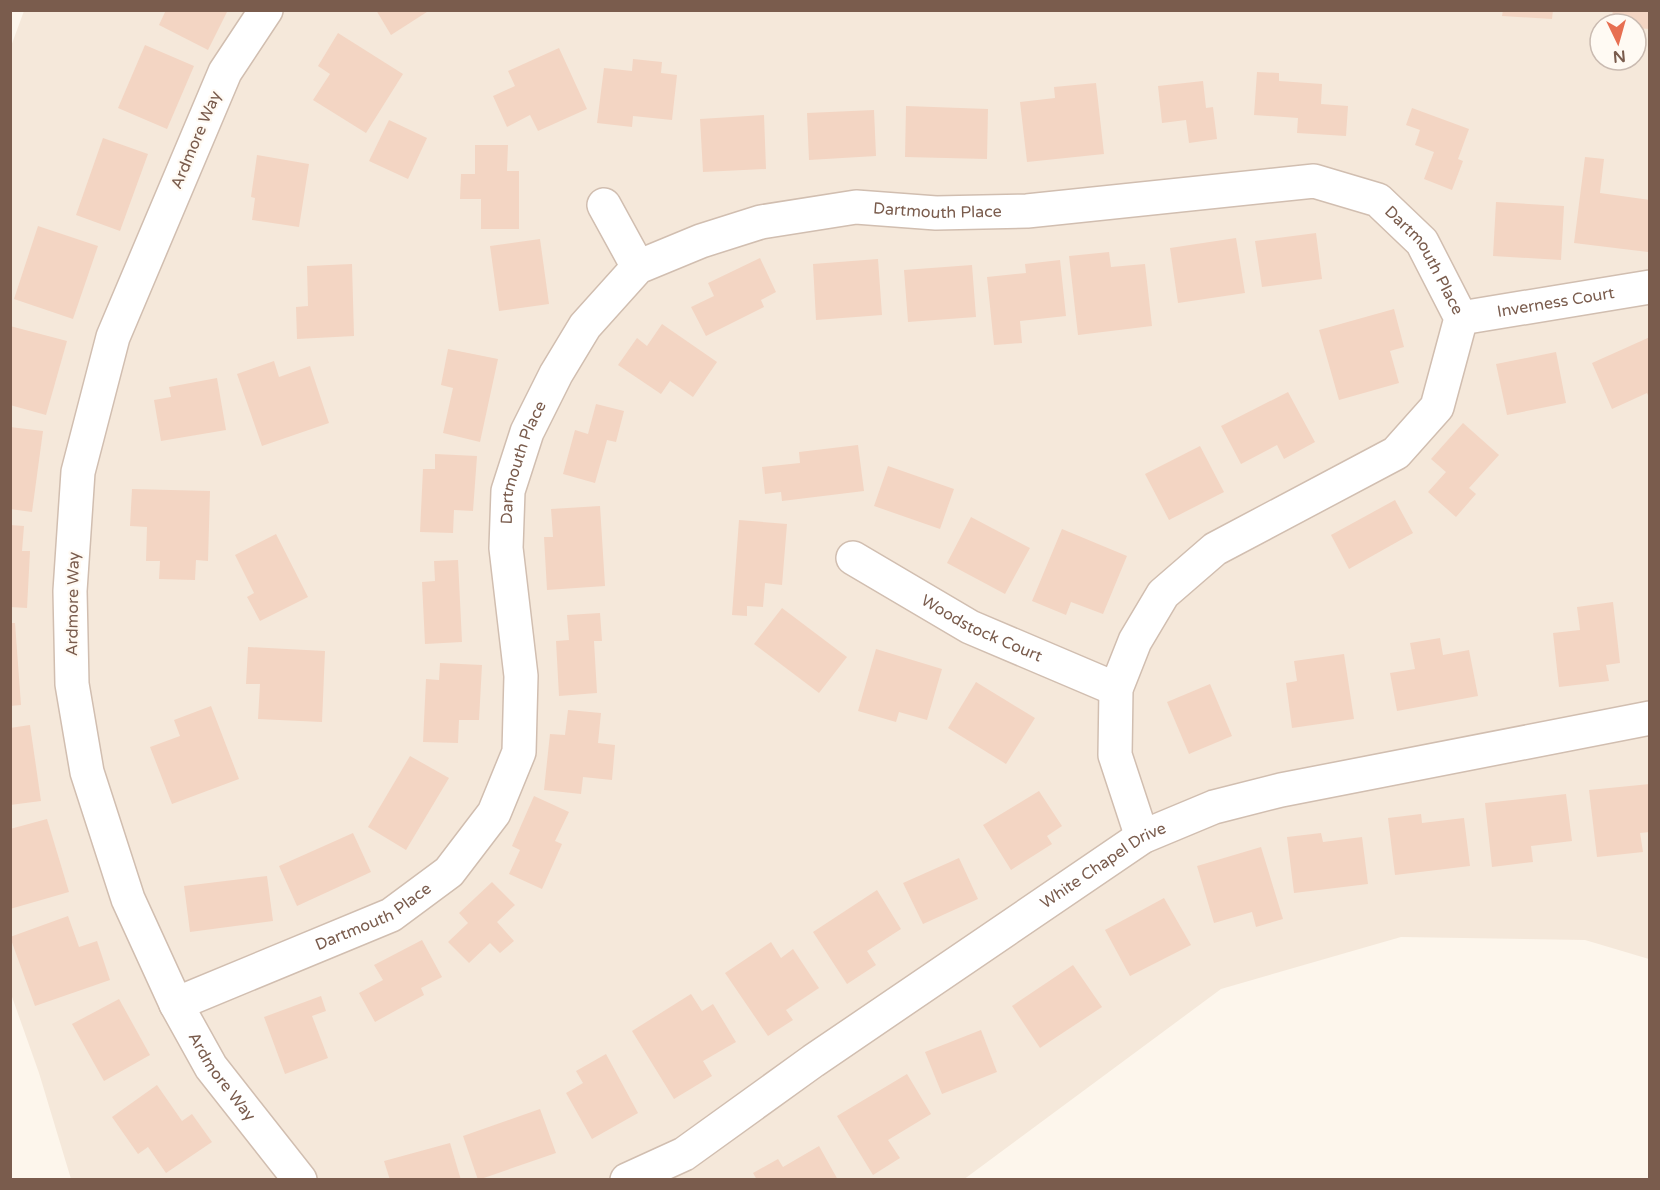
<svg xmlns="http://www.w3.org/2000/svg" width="1660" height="1190" viewBox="0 0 1660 1190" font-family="'Varela Round',sans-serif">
	<rect width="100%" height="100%" fill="#fdf6ec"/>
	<path fill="#f5e8da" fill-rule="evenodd" d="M24,11H1649V959L1585,940L1401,937L1221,989L963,1180L71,1179L39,1073L11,994L10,49ZM1600,24H1636V60H1600Z"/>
	<g fill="#f3d5c3">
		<polygon points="166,10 228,10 208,50 159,25"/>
		<polygon points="376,10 430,10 391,35"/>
		<polygon points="1503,10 1553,10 1552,19 1502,16"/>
		<polygon points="1613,10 1650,10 1650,29 1636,28 1636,24 1611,24"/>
		<polygon points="338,33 403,74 366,133 313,100 330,74 318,66"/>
		<polygon points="145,45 194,66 167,129 118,108"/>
		<polygon points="559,48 587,109 538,131 530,115 507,127 493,96 515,86 508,71"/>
		<polygon points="633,59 662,62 661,73 677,75 672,120 633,116 632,127 597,123 604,68 632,71"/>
		<polygon points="1257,72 1279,73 1279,81 1322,84 1321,104 1348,106 1346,136 1297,133 1298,118 1254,115"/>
		<polygon points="1203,81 1206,108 1213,107 1217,139 1189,143 1186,120 1162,123 1158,86"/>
		<polygon points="1096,83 1104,154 1027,162 1020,102 1055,98 1054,87"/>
		<polygon points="906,106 988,109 987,159 905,157"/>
		<polygon points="1412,108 1469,129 1458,159 1463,161 1452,190 1424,179 1434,152 1415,145 1420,130 1406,125"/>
		<polygon points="874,110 876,156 809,160 807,113"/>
		<polygon points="764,115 766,169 703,172 700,119"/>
		<polygon points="389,120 427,138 408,179 369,161"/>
		<polygon points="103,138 148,154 120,231 76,215"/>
		<polygon points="475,145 508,145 507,171 519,171 519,229 481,229 481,199 460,199 461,174 475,174"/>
		<polygon points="257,155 309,164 299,227 252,220 255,198 251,197"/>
		<polygon points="1585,157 1604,159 1600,193 1650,200 1648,252 1574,243"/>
		<polygon points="1496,202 1564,206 1561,260 1493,256"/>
		<polygon points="38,226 98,246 73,319 14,299"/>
		<polygon points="1316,233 1322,279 1262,287 1255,241"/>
		<polygon points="1236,238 1245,293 1178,303 1170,248"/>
		<polygon points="540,239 549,304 499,311 490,246"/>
		<polygon points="1109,252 1111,267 1145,264 1152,326 1078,335 1069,256"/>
		<polygon points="760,258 776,292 761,300 764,307 706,336 691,307 714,296 708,283"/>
		<polygon points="878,259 882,315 816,320 813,264"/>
		<polygon points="1060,260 1066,316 1020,321 1022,343 994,345 987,277 1026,273 1025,264"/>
		<polygon points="352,264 354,336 297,339 296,307 308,306 307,266"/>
		<polygon points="972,265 976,317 908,322 904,270"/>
		<polygon points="1394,309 1404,347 1390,351 1399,383 1339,400 1319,330"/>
		<polygon points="662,324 717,362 693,397 670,381 661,394 618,365 637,338 647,346"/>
		<polygon points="10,326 67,341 46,415 10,405"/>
		<polygon points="1650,337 1650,400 1647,393 1612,409 1592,363"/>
		<polygon points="448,349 498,359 480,442 443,433 453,388 441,385"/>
		<polygon points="1556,352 1566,403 1507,415 1496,364"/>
		<polygon points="274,361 279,377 310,366 329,423 262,446 237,374"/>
		<polygon points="217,378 226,430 161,441 154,400 171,397 169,387"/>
		<polygon points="1288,392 1315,442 1284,459 1277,445 1241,464 1221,426"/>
		<polygon points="596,404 624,411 616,442 607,440 595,483 563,474 575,430 588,434"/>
		<polygon points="1463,423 1499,455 1469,488 1476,494 1456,517 1428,492 1446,472 1431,459"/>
		<polygon points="10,427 43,431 32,512 10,509"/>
		<polygon points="858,445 864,491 782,501 781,492 765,494 762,467 800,463 799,452"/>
		<polygon points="1200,446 1224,492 1169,520 1145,474"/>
		<polygon points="435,454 477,456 473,511 454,510 453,533 420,532 423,469 435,469"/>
		<polygon points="888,466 954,489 940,529 874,506"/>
		<polygon points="132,489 210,491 208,561 196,560 195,580 159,579 160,561 146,561 147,527 130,526"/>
		<polygon points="1395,500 1413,533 1349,569 1331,535"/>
		<polygon points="600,506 605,586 547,590 544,537 553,537 551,509"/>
		<polygon points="971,517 1030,548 1005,594 947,563"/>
		<polygon points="739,520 787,524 782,585 765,583 763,607 747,606 747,616 732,615"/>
		<polygon points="10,525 24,526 22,551 30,551 27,608 10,607"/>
		<polygon points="1062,529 1127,556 1103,614 1071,602 1066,615 1032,601"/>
		<polygon points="276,534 308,597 260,621 247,597 254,593 235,555"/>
		<polygon points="458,560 462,642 425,644 422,582 435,581 434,561"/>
		<polygon points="1613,602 1620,663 1606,665 1609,681 1559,687 1553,633 1580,630 1577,607"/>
		<polygon points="782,608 847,657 819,693 754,644"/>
		<polygon points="600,613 602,641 594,641 597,693 559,696 556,641 569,640 567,615"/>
		<polygon points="10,623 15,623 21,705 10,706"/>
		<polygon points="1440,638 1443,655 1469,650 1478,696 1397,711 1390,673 1415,669 1410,643"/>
		<polygon points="248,647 325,651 322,722 258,719 260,684 246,684"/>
		<polygon points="876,649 942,669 927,720 899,712 896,722 858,711"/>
		<polygon points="1344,654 1354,719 1292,728 1286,683 1297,681 1294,661"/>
		<polygon points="440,663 482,665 479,720 459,720 458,743 423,742 426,679 439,680"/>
		<polygon points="976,682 1035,718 1006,764 948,728"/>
		<polygon points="1210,684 1232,736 1189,754 1167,702"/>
		<polygon points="211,706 239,779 172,804 150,747 180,736 174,720"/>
		<polygon points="568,710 601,713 598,743 615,745 612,780 583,777 581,794 544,790 550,734 565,735"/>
		<polygon points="30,725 41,801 10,805 10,728"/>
		<polygon points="410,756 449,778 406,850 368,827"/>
		<polygon points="1650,784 1650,832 1640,833 1643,852 1597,857 1589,790"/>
		<polygon points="1039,791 1062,826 1047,836 1052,844 1011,870 983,825"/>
		<polygon points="1566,794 1572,841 1531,846 1533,862 1492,867 1485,803"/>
		<polygon points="534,796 569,812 555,841 562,844 542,889 509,874 520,850 512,846"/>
		<polygon points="1421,814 1422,823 1464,818 1470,866 1395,875 1388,818"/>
		<polygon points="47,819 69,892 10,909 10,829"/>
		<polygon points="353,833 371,872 297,906 279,866"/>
		<polygon points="1321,833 1323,842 1362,837 1368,884 1294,893 1287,837"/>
		<polygon points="1261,847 1283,919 1256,927 1252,912 1214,923 1197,866"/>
		<polygon points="959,858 978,899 923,924 903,883"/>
		<polygon points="267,876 273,921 190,932 184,886"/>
		<polygon points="492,882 515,905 497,922 514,941 500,953 490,943 469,963 448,942 468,923 459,913"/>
		<polygon points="877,890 901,929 867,951 876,965 847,984 813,932"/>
		<polygon points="1164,898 1191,945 1130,976 1105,930"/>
		<polygon points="68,916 79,947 97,941 110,980 35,1006 10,937"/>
		<polygon points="422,940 442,977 421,988 424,995 375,1022 359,993 383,980 374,965"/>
		<polygon points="771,942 781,958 793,949 819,988 786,1010 793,1020 768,1036 725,973"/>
		<polygon points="1073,965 1102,1007 1040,1048 1012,1006"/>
		<polygon points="691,994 702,1011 713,1004 736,1042 703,1061 712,1076 674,1099 632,1031"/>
		<polygon points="321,996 326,1011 312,1016 328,1058 285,1074 264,1017"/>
		<polygon points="119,999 150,1055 104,1081 72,1024"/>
		<polygon points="981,1030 997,1072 942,1094 925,1052"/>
		<polygon points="606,1054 638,1113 592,1139 566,1093 583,1083 576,1071"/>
		<polygon points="907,1074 931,1114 888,1140 900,1158 873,1175 837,1116"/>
		<polygon points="157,1085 182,1121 192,1114 212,1142 166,1173 148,1147 138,1154 112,1117"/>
		<polygon points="540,1109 556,1153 478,1180 463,1136"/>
		<polygon points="450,1143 461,1180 390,1180 384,1161"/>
		<polygon points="819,1146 838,1180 757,1180 753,1173 778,1159 783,1167"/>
	</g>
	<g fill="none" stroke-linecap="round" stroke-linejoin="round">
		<g stroke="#d1beb0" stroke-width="36">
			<g id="street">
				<path id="s1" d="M266,10L225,72L113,337L78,472L70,591L72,684L87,772L128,899L176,1004L211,1067L300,1180"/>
				<polyline points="604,205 638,267"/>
				<path id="s2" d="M1461,318L1650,287"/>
				<path id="s3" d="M853,558L970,627L1116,689"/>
				<path id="s4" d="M176,1004L391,915L449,872L494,813L519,752L521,676L506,548L508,491L527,432L556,374L585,326L638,267L701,241L761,222L856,207L936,213L1027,211L1314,181L1378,200L1422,242L1461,318L1437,407L1396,453L1215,549L1163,594L1135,641L1116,689L1115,755L1142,837"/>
				<path id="s5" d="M627,1180L684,1154L813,1061L1142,837L1214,807L1281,790L1650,718"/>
			</g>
		</g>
		<use href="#street" stroke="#fff" stroke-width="33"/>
	</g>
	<g text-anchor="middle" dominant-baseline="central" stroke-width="4.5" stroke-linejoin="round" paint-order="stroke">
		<g font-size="16" fill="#7a5c4d" stroke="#fffaf3">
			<text transform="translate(196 140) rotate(-67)">Ardmore Way</text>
			<text stroke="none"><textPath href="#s4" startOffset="1278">Dartmouth Place</textPath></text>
			<text stroke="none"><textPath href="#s4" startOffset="1800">Dartmouth Place</textPath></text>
			<text stroke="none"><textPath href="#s2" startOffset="96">Inverness Court</textPath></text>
			<text stroke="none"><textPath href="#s4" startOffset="738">Dartmouth Place</textPath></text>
			<text transform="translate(73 604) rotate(-89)">Ardmore Way</text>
			<text stroke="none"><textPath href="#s3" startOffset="147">Woodstock Court</textPath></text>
			<text stroke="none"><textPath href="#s5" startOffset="572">White Chapel Drive</textPath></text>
			<text stroke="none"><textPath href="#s4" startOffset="216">Dartmouth Place</textPath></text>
			<text stroke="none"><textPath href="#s1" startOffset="1138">Ardmore Way</textPath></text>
		</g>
	</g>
	<rect width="1660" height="1190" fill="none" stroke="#7a5c4d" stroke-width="24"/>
	<g transform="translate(1618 42) rotate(175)"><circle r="28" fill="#fffaf3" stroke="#cabbb1" stroke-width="1.5"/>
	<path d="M0-4.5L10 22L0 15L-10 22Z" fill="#e76f51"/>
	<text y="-9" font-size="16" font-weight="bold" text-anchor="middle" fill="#7a5c4d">N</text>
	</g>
</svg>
